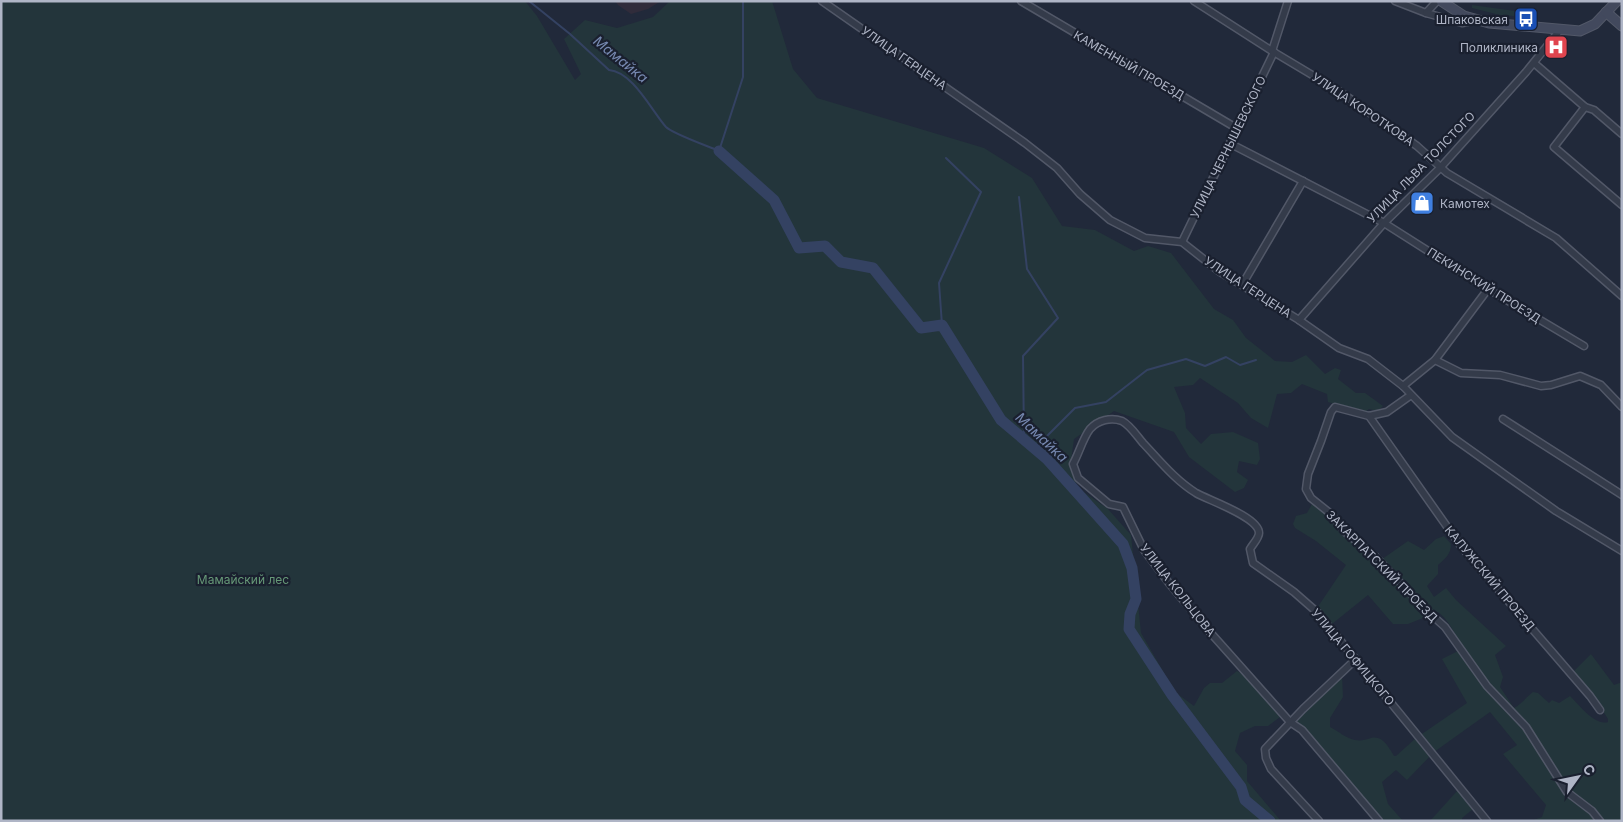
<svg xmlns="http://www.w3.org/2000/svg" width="1623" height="822" viewBox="0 0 1623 822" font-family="Inter,sans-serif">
	<rect width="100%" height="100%" fill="#21293a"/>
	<polygon fill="#302c3b" points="615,1 661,1 648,9 631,14 618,5"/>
	<g fill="#23353b">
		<polygon points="1,1 525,1 537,16 575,80 581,74 564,39 585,20 617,28 653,17 670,1 772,1 793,69 817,98 984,148 1032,178 1062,226 1095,230 1134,251 1148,246 1171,253 1214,309 1233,320 1246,338 1275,361 1292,362 1306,355 1325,374 1335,368 1341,370 1338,379 1356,393 1365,393 1383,406 1378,411 1369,409 1364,413 1328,402 1327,394 1302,384 1291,393 1277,394 1268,428 1251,418 1238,403 1200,378 1193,385 1174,387 1185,413 1186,428 1201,444 1211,434 1233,432 1258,443 1260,459 1257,465 1239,461 1237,472 1248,480 1244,488 1235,492 1189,457 1174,432 1114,411 1074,439 1070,468 1078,488 1108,509 1131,535 1141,633 1175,692 1194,706 1204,688 1210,683 1222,683 1237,671 1245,676 1280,717 1268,726 1255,726 1240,733 1235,751 1247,765 1247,781 1281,821 1,821"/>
		<polygon points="1472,5 1515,11 1516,15 1514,16 1500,15 1472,8"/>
		<path d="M1312,504L1328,514L1352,543L1378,562L1408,541L1424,550L1436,539L1444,536L1451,544C1451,554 1445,559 1438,565V574L1427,586L1434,597L1446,588L1456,600L1506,646L1495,655L1503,677L1500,687L1514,708C1522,704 1526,697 1533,692L1538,693L1549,703L1552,700L1559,703L1570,696C1579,705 1595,726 1608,722V719L1594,697L1573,672L1591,654L1614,685L1622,682V821H1531L1542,817L1546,805L1503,754L1517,745L1490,712L1434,752L1407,780L1396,770L1382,782L1388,804L1403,821H1383L1295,723L1299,715L1342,675L1343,697L1330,718V727C1338,731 1347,739 1355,740C1361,741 1365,740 1371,738C1383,735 1389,748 1394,756H1396L1416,738L1467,703L1442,659L1460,650C1459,638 1448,619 1438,612L1408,624H1393L1368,595L1332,624L1317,608L1346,565L1316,541L1295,528L1293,524L1296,516L1307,513Z"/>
		<polygon points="1458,790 1473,809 1462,818 1462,821 1430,821"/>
	</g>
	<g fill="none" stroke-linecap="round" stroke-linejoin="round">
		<g stroke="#344262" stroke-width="2">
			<path d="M529,1L570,34L609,70C633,72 651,110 666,127C673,134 708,146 719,151L743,77V1"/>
			<polyline points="1019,197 1027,269 1058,318 1023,356 1024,439"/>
			<polyline points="942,325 939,283 981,192 946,158"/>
			<polyline points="1036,450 1041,442 1075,408 1106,402 1147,370 1186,359 1205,366 1226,357 1240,365 1256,360"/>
		</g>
		<polyline stroke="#344262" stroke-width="11" points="719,151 774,200 799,248 825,246 841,262 873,268 921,328 942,325 1001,420 1047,459 1123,544 1132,568 1136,599 1130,614 1129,629 1172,695 1241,787 1245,800 1270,821"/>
		<g stroke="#525868" stroke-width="9">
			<g id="street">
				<polyline points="822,1 1025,143 1057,168 1080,194 1110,220 1145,238 1182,242 1220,272 1299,320 1339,348 1368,359 1403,386 1452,437 1556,511 1622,551"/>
				<polyline points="1021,1 1238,129"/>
				<polyline points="1194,1 1272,51 1339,91 1417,146 1447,173 1556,238 1622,296"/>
				<polyline points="1395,1 1426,13 1437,1"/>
				<polyline points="1426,13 1462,23 1476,20"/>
				<polyline points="1272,51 1288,1"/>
				<polyline points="1534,63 1585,107 1594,110 1622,134"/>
				<polyline points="1585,107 1554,147 1622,205"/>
				<polyline points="1231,144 1384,223 1488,289 1584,346"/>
				<polyline points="1182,242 1274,52"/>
				<polyline points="1242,285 1303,181"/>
				<polyline points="1299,320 1384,223 1440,168 1526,72 1560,30"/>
				<polyline points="1435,360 1461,373 1500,375 1541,386 1551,385 1580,376 1601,385 1622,407"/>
				<polyline points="1403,386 1435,360 1488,289"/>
				<polyline points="1411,395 1387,412 1369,416 1335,407 1331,412 1321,441 1308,474 1306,489 1311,498 1331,514 1345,532 1375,556 1425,609 1445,627 1487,686 1526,727 1567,792 1592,811 1600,821"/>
				<polyline points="1369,416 1460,545 1590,696 1600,710"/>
				<polyline points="1503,419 1622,495"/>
				<polyline points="1319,821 1271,769 1266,758 1265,749 1303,709 1356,659"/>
				<path d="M1379,821L1302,730L1290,722L1209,631L1169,583L1144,550L1123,507L1109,504L1078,478L1073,464C1079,453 1083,438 1090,429C1098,420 1111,417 1122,421C1130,425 1137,436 1143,443C1160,461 1175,480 1196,493C1208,500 1259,517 1259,533C1259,538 1253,544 1250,549L1253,563L1294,592L1318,613L1487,821"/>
			</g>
		</g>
		<g stroke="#525868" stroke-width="11">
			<g id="secondary">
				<polyline points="1441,1 1464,16 1489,23 1580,31 1595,24 1617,1"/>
				<polyline points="1606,12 1622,26"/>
			</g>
		</g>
		<use href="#street" stroke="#343b4a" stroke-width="6"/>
		<use href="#secondary" stroke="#42495d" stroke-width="9"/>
	</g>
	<defs>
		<g id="bus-square" transform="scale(1.25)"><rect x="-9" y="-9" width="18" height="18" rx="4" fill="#1a4fb4" stroke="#1a202f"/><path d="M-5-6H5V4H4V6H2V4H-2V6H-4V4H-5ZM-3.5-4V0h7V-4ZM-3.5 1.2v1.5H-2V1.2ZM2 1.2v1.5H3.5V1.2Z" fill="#fff"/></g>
		<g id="hospital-square" transform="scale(1.25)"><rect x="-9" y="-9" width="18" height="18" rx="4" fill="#e0444e" stroke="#1a202f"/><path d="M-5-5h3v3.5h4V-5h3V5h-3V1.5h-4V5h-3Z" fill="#fff"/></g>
		<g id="shop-square" transform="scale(1.25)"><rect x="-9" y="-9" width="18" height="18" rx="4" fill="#3f7fe0" stroke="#1a202f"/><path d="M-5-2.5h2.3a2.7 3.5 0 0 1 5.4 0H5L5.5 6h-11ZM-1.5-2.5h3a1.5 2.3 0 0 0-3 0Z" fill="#fff"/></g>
	</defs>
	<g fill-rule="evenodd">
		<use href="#bus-square" x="1526" y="19"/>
		<use href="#hospital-square" x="1556" y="47"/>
		<use href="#shop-square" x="1422" y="203"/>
	</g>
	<g text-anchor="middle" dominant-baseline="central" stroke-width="4.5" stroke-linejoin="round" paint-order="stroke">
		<g font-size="12" fill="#afb5c6" stroke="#1a202f" text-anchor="end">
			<text x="1508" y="19">Шпаковская</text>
			<text x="1538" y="47">Поликлиника</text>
			<text x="1440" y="203" text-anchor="start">Камотех</text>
		</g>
		<g font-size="12" fill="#afb5c6" stroke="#1a202f">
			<text transform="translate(904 58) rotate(35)">УЛИЦА ГЕРЦЕНА</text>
			<text transform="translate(1129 65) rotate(30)">КАМЕННЫЙ ПРОЕЗД</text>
			<text transform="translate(1363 109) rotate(34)">УЛИЦА КОРОТКОВА</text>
			<text transform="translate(1228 147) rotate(-64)">УЛИЦА ЧЕРНЫШЕВСКОГО</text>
			<text transform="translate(1421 167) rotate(-46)">УЛИЦА ЛЬВА ТОЛСТОГО</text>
			<text transform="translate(1484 285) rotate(32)">ПЕКИНСКИЙ ПРОЕЗД</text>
			<text transform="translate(1248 287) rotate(33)">УЛИЦА ГЕРЦЕНА</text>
			<text transform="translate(1382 566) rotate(45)">ЗАКАРПАТСКИЙ ПРОЕЗД</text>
			<text transform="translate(1490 578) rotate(50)">КАЛУЖСКИЙ ПРОЕЗД</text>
			<text transform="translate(1178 590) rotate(52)">УЛИЦА КОЛЬЦОВА</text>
			<text transform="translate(1353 657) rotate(50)">УЛИЦА ГОФИЦКОГО</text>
		</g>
		<g font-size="12" fill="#669877" stroke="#1a202f">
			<text x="243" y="579">Мамайский лес</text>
		</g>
		<g font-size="14" font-style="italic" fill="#7688b0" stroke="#1a202f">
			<text transform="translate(621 59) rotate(39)">Мамайка</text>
			<text transform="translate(1042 437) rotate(43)">Мамайка</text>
		</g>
	</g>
	<rect width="1623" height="822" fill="none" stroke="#afb5c6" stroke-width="5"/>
	<g transform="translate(1578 777) rotate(57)" stroke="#1a202f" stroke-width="4" paint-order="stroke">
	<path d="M0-4L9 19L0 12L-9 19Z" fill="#afb5c6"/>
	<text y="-8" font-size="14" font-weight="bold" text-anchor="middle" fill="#afb5c6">С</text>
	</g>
</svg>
